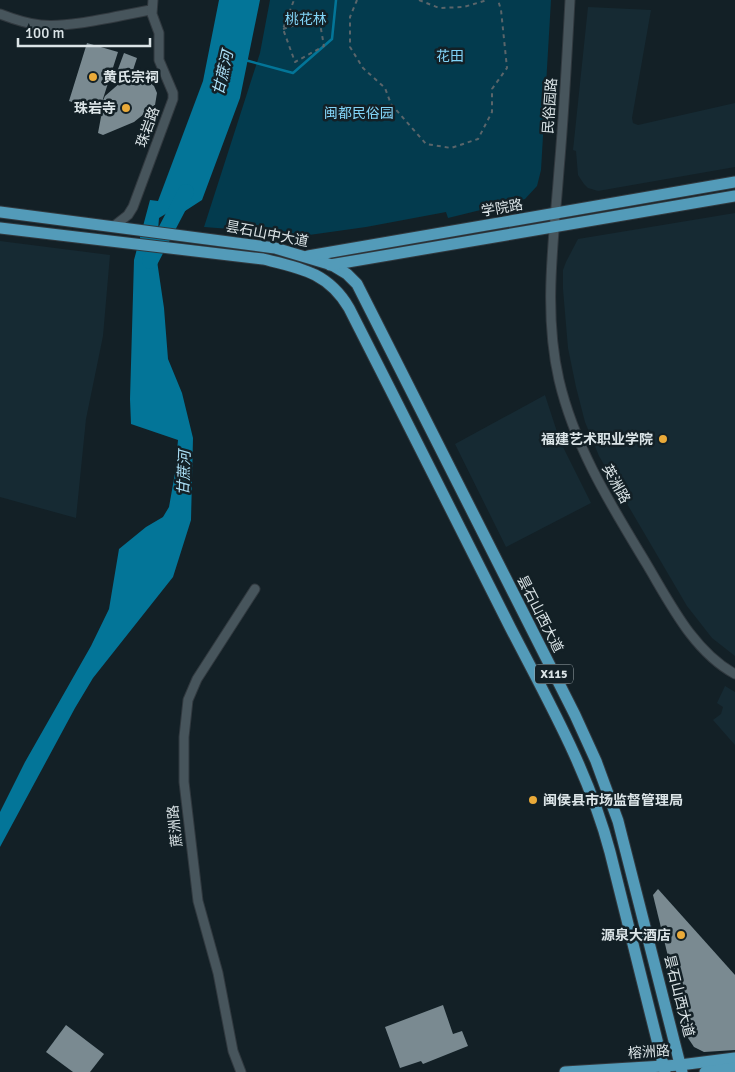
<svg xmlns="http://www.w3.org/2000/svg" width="735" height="1072" viewBox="0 0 735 1072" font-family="Signika,'Noto Sans SC',sans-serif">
	<rect width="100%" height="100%" fill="#132026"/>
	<g fill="#162a33">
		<polygon points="588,7 651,10 632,118 633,123 638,125 735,103 735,167 598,191 588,188 584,184 578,175 576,151 573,150"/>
		<polygon points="735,213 735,656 712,638 687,606 599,456 585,422 576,387 568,348 563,289 563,270 566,262 578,239"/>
		<polygon points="0,241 110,255 103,336 86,419 76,518 0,497"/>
		<polygon points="545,395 560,441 591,503 506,547 455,444"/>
		<polygon points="725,686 735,692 735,745 713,720 721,714 723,707 717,703"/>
	</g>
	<polygon fill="#033b4e" points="270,0 551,0 541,170 537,186 525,199 448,218 446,212 366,227 309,235 204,227 260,53"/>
	<polygon fill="#037598" points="219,0 260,0 240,98 202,200 185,211 172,210 159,218 156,254 164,308 168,359 182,393 193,438 191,520 173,577 93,678 75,708 0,847 0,812 25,762 91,646 109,609 119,549 146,527 163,517 169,507 175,473 178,440 131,424 130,399 134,260 150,200 158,201 203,81"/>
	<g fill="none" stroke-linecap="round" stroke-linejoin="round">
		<polyline stroke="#037598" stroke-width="2.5" points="245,60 293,73 332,39 336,0"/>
		<polyline stroke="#037598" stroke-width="16" points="150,261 186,192"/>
	</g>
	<g fill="#7a8a91">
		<polygon points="87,43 118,52 101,105 105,96 121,82 114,80 124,53 137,58 131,76 143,79 149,82 154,86 157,93 155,105 134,122 103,135 98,133 101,117 99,111 69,101"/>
		<polygon points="658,889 735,975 735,1050 704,1052 694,1047 688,1038 653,895"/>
		<polygon points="443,1005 453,1034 462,1031 468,1046 423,1064 421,1061 400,1068 385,1027"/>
		<polygon points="66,1025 104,1054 90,1072 73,1072 46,1052"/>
	</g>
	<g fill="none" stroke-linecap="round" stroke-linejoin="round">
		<g stroke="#31393f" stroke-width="11">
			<g id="minor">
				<path d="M570,0C567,57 564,113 559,170C554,239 543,311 559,380C575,448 611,505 646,563C670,603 693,651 735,674"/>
				<path d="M0,14C13,19 27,24 41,25C72,28 120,15 151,10"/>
				<polyline points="114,226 128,215 133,207 173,99 173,93 159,60 159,33 152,14 153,0"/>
				<polyline points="241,1072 233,1051 218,973 198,901 184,782 184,737 188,700 197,679 255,589"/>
			</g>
		</g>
		<g stroke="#31393f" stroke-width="13">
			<g id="major">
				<polyline points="0,212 275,248 332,265 347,274 357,284 575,715 596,761 618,821 682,1072"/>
				<path d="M0,228L263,259C300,268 328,272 349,308C403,414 456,520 510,627C547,699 589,772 610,852L665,1072"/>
				<polyline points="308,256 735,182"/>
				<polyline points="330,265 735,196"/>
				<polyline points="565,1072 680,1065 735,1058"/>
				<polyline points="705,1072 735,1068"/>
			</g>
		</g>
		<g stroke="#5a656a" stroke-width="2" stroke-dasharray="4 4" stroke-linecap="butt">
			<polyline points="357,0 350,17 350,47 363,68 385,88 391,104 426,144 451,148 478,139 492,112 492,89 507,68 501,10 498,0"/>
			<polyline points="419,0 439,8 464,7 487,0"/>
			<polyline points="283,29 319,18 324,46 295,62 283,29 294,0"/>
		</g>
		<use href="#minor" stroke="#47555c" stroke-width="9"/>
		<use href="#major" stroke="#539bb9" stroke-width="11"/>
	</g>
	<g fill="#eaaa39" stroke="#132026" stroke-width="2">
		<circle cx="93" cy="77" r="5"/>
		<circle cx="126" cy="108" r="5"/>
		<circle cx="663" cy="439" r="5"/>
		<circle cx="533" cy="800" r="5"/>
		<circle cx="681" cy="935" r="5"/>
	</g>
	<g text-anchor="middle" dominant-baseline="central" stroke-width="5" stroke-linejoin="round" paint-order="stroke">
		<rect fill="#132026" stroke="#9fa9ad" stroke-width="1" x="535" y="664.5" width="38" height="19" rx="4"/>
		<g font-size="12" font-weight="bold" fill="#dbe4e7">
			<text x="554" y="674">X115</text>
		</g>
		<g font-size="14" fill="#83d5f8" stroke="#132026">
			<text x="306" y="19">桃花林</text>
			<text x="450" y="56">花田</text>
			<text x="359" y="113">闽都民俗园</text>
		</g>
		<g font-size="14" font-weight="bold" fill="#dbe4e7" stroke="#132026" text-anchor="end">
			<text x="103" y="77" text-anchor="start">黄氏宗祠</text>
			<text x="116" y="108">珠岩寺</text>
			<text x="653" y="439">福建艺术职业学院</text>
			<text x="543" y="800" text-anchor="start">闽侯县市场监督管理局</text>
			<text x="671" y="935">源泉大酒店</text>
		</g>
		<g font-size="14" fill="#dbe4e7" stroke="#132026">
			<text transform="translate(550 106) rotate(-86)">民俗园路</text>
			<text transform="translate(148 127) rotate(-70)">珠岩路</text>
			<text transform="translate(502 208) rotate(-10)">学院路</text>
			<text transform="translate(267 234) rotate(11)">昙石山中大道</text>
			<text transform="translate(616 484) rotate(61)">英洲路</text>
			<text transform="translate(540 614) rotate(63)">昙石山西大道</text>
			<text transform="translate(175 826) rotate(-96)">蔗洲路</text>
			<text transform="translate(679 996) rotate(76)">昙石山西大道</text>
			<text transform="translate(649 1052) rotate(-4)">榕洲路</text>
		</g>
		<g font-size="15" font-style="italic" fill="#aadef5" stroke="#132026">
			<text transform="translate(223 73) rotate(-77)">甘蔗河</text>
			<text transform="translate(184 473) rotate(-88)">甘蔗河</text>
		</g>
	</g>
	<path d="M18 38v8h132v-8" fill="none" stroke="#dbe4e7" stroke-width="2.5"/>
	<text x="25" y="38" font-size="15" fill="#dbe4e7" stroke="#132026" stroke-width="4" paint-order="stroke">100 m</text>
</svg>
